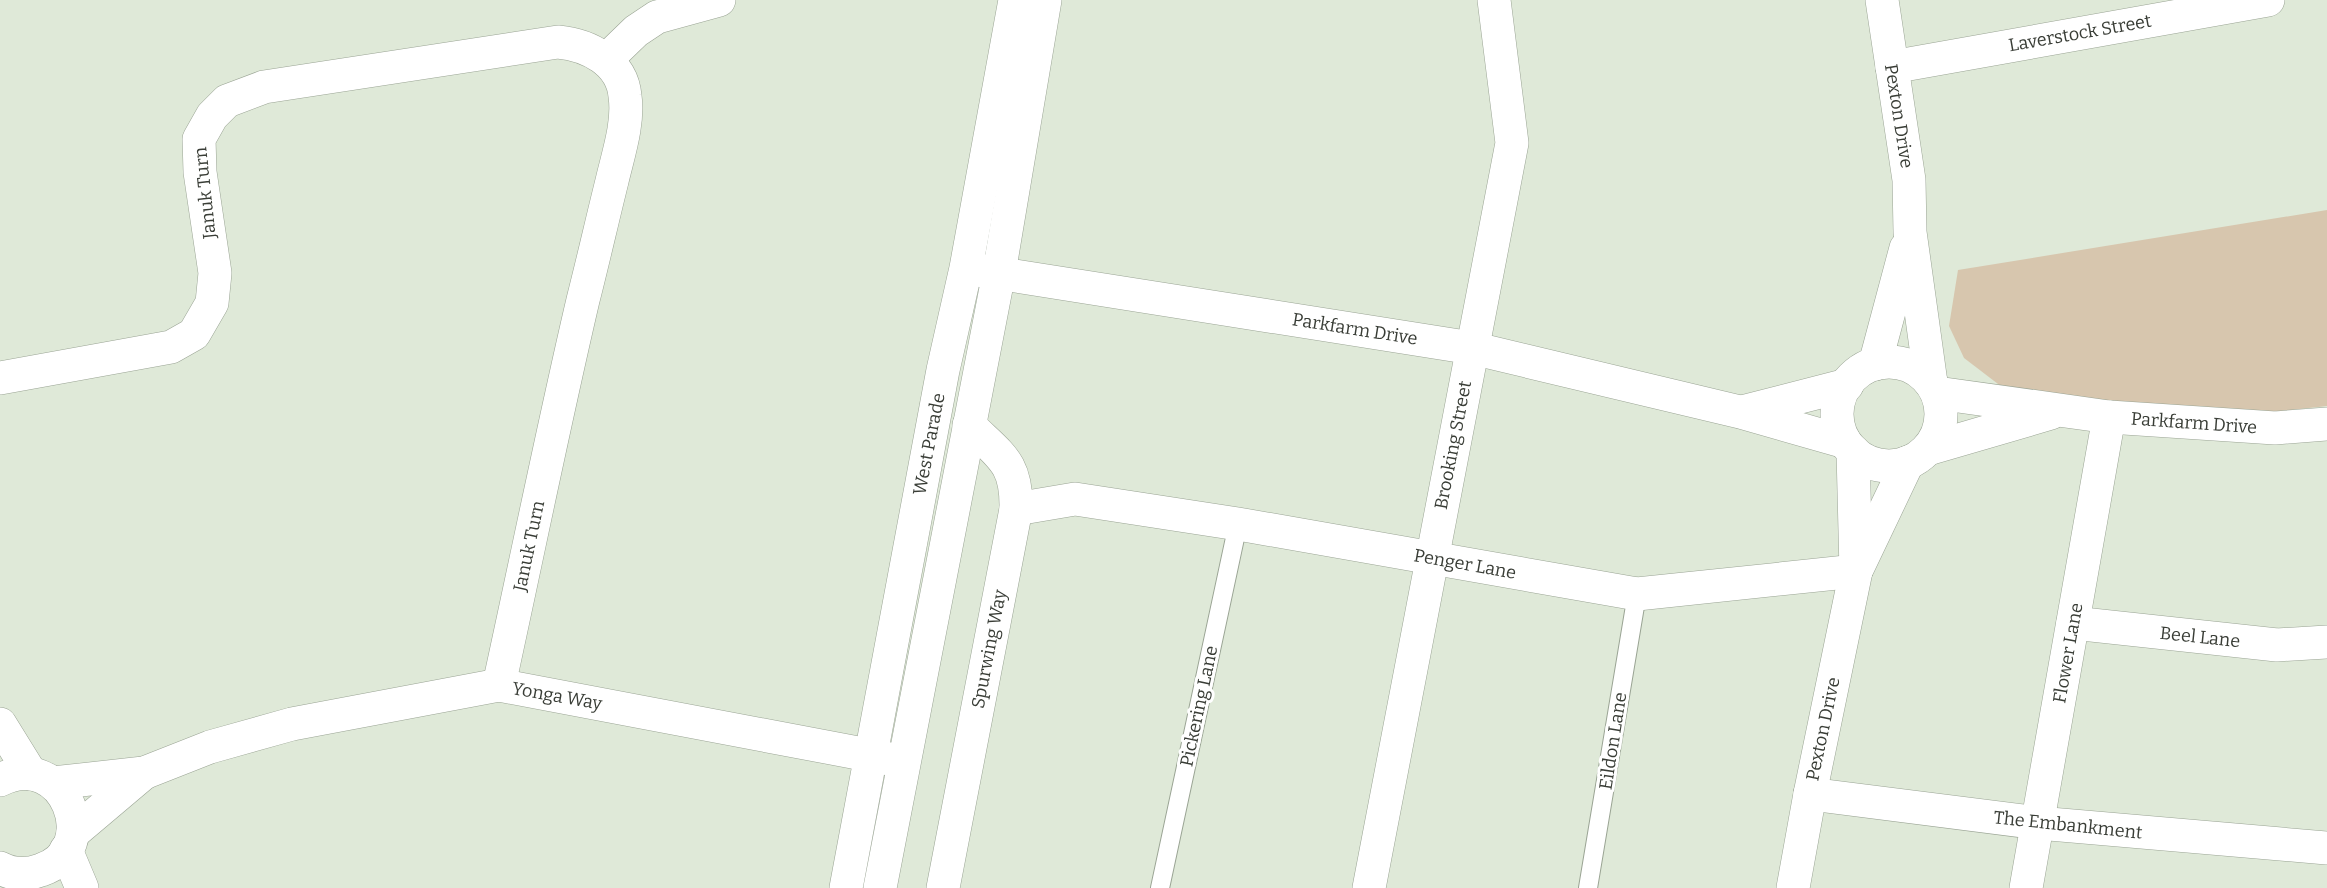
<svg xmlns="http://www.w3.org/2000/svg" width="2327" height="888" viewBox="0 0 2327 888" font-family="Bitter,serif">
	<rect width="100%" height="100%" fill="#dfe9d8"/>
	<polygon fill="#d7c6ae" points="2327,210 2327,406 2271,412 2069,398 2002,387 1964,358 1949,326 1958,270"/>
	<g fill="none" stroke-linecap="round" stroke-linejoin="round">
		<g stroke="#9aa494" stroke-width="20">
			<g id="service">
				<polyline points="1160,888 1238,524"/>
				<polyline points="1588,888 1637,594"/>
			</g>
		</g>
		<g stroke="#9aa494" stroke-width="34">
			<g id="minor">
				<polyline points="1882,0 1909,180 1910,232 1931,383"/>
				<polyline points="606,60 636,31 657,17 719,0"/>
				<polyline points="1892,67 2268,0"/>
				<polyline points="971,269 1472,348 1740,412 1845,442"/>
				<circle cx="1889" cy="414" r="52"/>
				<polyline points="1875,364 1906,248"/>
				<path d="M0,378L171,347L194,334L212,303L215,273L200,172L199,139L212,116L227,101L264,87L558,42C589,45 622,62 625,96C629,123 618,155 612,181C602,221 593,261 583,300C553,428 527,557 499,685"/>
				<polyline points="1937,393 2109,417 2275,428 2327,424"/>
				<polyline points="1742,412 1847,385"/>
				<polyline points="1928,449 2051,413"/>
				<polyline points="1016,509 1075,499 1238,524 1637,594 1856,571"/>
				<polyline points="1858,567 1908,462"/>
				<polyline points="2073,623 2277,645 2327,642"/>
				<polyline points="0,724 31,774"/>
				<path d="M0,780C64,747 105,849 41,870C27,875 13,875 0,868"/>
				<polyline points="53,783 144,773 210,747 292,724 499,685 900,761"/>
				<polyline points="1810,794 2038,823 2327,848"/>
				<polyline points="73,833 144,773"/>
				<polyline points="66,850 82,888"/>
				<path d="M943,888L1016,509C1017,462 1000,456 969,425"/>
				<polyline points="1369,888 1512,143 1494,0"/>
				<polyline points="1793,888 1810,794 1856,571 1853,451"/>
				<polyline points="2026,888 2109,417"/>
			</g>
		</g>
		<g stroke="#9aa494" stroke-width="34">
			<g id="tertiary">
				<polyline points="846,888 943,370 966,268 1015,0"/>
				<polyline points="880,888 999,273 1045,0"/>
			</g>
		</g>
		<use href="#service" stroke="#fff" stroke-width="18"/>
		<use href="#minor" stroke="#fff" stroke-width="33"/>
		<use href="#tertiary" stroke="#fff" stroke-width="33"/>
	</g>
	<g text-anchor="middle" dominant-baseline="central" stroke-width="6" stroke-linejoin="round" paint-order="stroke">
		<g font-size="18" fill="#393d36" stroke="#fff">
			<text transform="translate(2080 33) rotate(-10)">Laverstock Street</text>
			<text transform="translate(1899 116) rotate(81)">Pexton Drive</text>
			<text transform="translate(205 193) rotate(-96)">Januk Turn</text>
			<text transform="translate(1355 329) rotate(9)">Parkfarm Drive</text>
			<text transform="translate(2194 423) rotate(4)">Parkfarm Drive</text>
			<text transform="translate(929 444) rotate(-79)">West Parade</text>
			<text transform="translate(1453 445) rotate(-79)">Brooking Street</text>
			<text transform="translate(529 546) rotate(-78)">Januk Turn</text>
			<text transform="translate(1465 564) rotate(10)">Penger Lane</text>
			<text transform="translate(2200 637) rotate(6)">Beel Lane</text>
			<text transform="translate(989 649) rotate(-79)">Spurwing Way</text>
			<text transform="translate(2068 653) rotate(-80)">Flower Lane</text>
			<text transform="translate(557 696) rotate(10)">Yonga Way</text>
			<text transform="translate(1199 706) rotate(-78)">Pickering Lane</text>
			<text transform="translate(1823 729) rotate(-78)">Pexton Drive</text>
			<text transform="translate(1613 741) rotate(-81)">Eildon Lane</text>
			<text transform="translate(2068 825) rotate(6)">The Embankment</text>
		</g>
	</g>
</svg>
